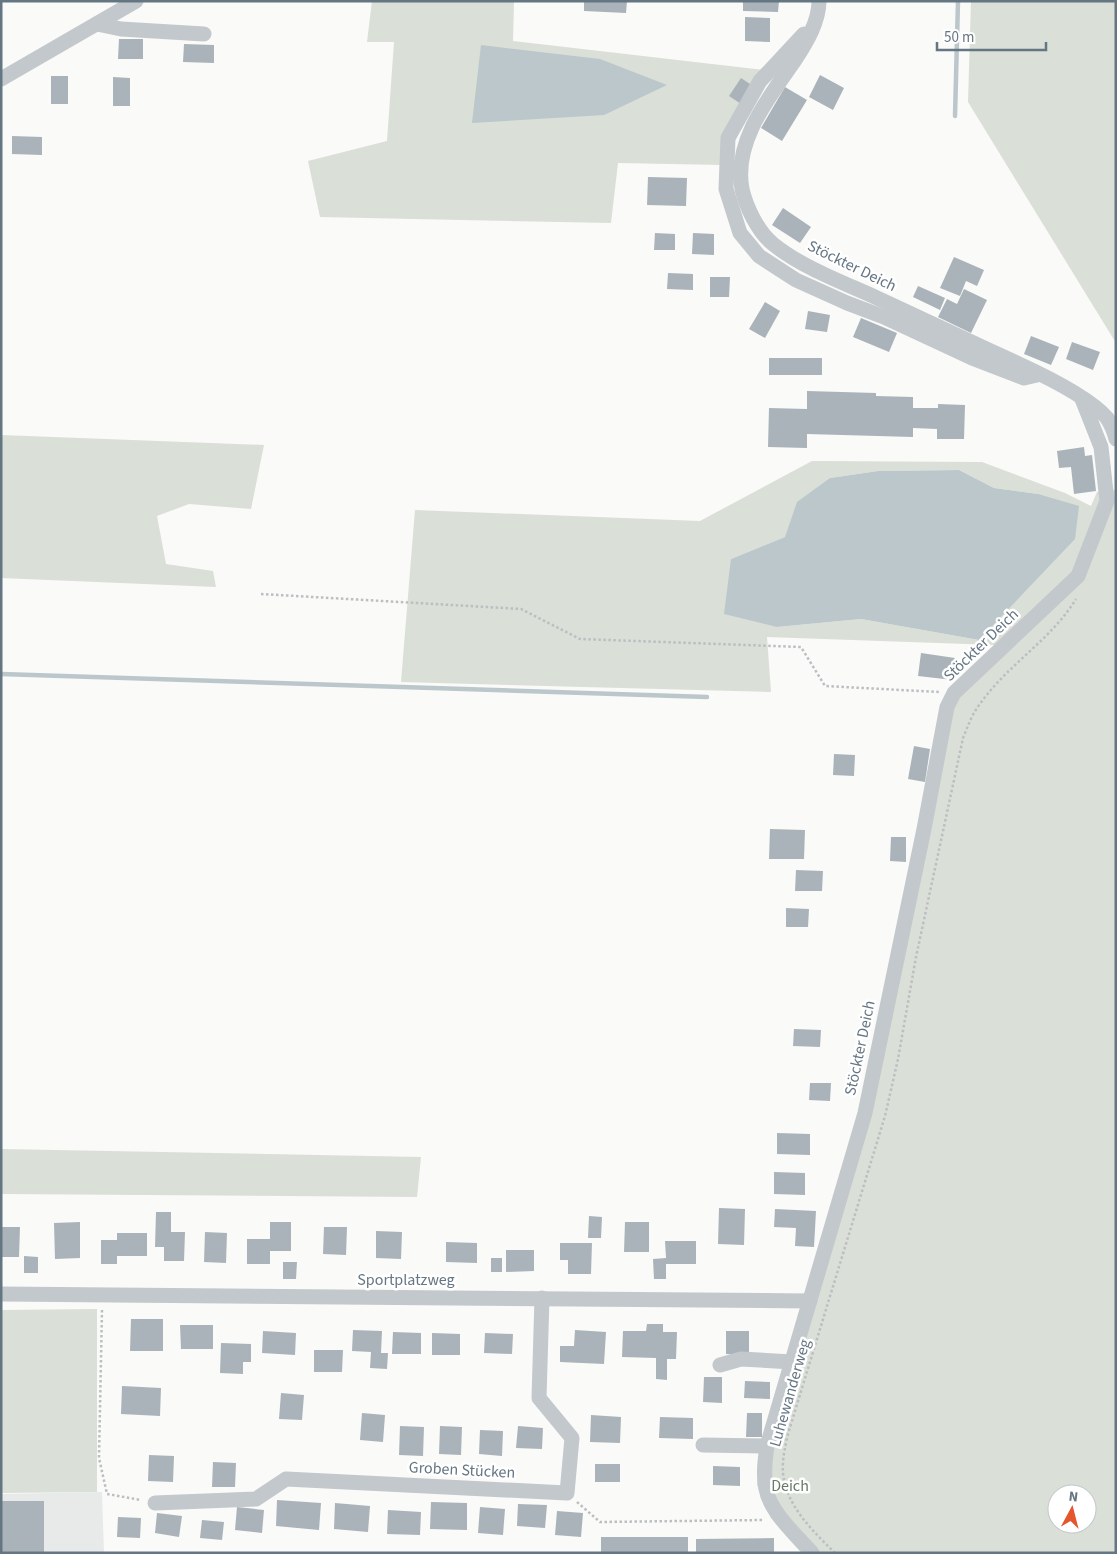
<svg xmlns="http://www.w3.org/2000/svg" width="1117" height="1554" viewBox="0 0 1117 1554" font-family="'Source Sans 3',sans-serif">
	<rect width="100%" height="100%" fill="#fafaf8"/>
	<polygon fill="#e8e9e9" points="102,1492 104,1553 1,1553 1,1494"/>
	<g fill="#dadfd7" fill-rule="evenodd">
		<polygon points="372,1 514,1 513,41 764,70 723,165 618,163 611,223 320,217 308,161 387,141 394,42 367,42"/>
		<polygon points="971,1 1116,1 1116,343 968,102"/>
		<polygon points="1,435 264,445 251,509 189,504 157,516 166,564 213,571 216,587 1,578"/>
		<path d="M812,461L982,462L1065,493L1091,506L1097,492L1109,489L1116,490V1553H804L771,1518L757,1485L760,1456L856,1126L944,699L995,645L767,637L771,692L401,682L415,510L700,521ZM959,470L994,488L1038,494L979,640L861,619L777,627L731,559L785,537L830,478L878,471ZM1057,1494H1087V1524H1057Z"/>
		<polygon points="1,1149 421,1157 417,1197 1,1194"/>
		<polygon points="97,1309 97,1492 1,1493 1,1310"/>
	</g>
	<g fill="#bbc7cb">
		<polygon points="481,45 600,59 667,85 604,115 472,123"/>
		<polygon points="959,470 994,488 1038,494 1079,506 1075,539 979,640 861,619 777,627 724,614 731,559 785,537 797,502 830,478 878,471"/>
	</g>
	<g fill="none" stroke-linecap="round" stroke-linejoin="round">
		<g stroke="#bbc7cb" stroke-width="4.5">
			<polyline points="955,116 958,1"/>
			<polyline points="1,674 707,697"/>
		</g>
	</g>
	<g fill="#aab3b9">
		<polygon points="584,1 627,1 626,13 584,11"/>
		<polygon points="743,1 779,1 778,12 743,11"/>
		<polygon points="745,17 770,18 770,42 745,41"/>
		<polygon points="119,39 143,39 143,59 118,59"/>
		<polygon points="184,44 214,45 214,63 183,62"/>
		<polygon points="820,75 844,88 833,110 809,97"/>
		<rect x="51" y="76" width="17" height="28"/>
		<polygon points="113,77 130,78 130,106 113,106"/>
		<polygon points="741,78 753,86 741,104 729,96"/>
		<polygon points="785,87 807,100 782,141 761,128"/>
		<polygon points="12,136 42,137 42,155 12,154"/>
		<polygon points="648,177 687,178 686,206 647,205"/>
		<polygon points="783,208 811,227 800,243 772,225"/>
		<polygon points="655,233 675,234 675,250 654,250"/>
		<polygon points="693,233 714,234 714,255 692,254"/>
		<polygon points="954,257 984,270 977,286 966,281 960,296 940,288"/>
		<polygon points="668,273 693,274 693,290 667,289"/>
		<polygon points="710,277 730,277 729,297 710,297"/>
		<polygon points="918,286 945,298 940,310 913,297"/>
		<polygon points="964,289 987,300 971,333 938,317 947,299 957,304"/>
		<polygon points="765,302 780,311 765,338 749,329"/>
		<polygon points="808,311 830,315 827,332 805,329"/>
		<polygon points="861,318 897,333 889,352 853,337"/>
		<polygon points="1031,336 1059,347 1051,365 1024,354"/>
		<polygon points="1072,342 1100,352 1093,370 1066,359"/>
		<rect x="769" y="358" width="53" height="17"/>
		<polygon points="807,391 876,393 876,396 913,397 913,408 938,408 938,404 965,405 964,439 937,439 937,429 913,428 913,437 807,434 807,448 768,447 769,408 807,409"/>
		<polygon points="1084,447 1085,456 1092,455 1096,491 1074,494 1071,467 1059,468 1057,451"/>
		<polygon points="921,653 955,658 953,680 918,676"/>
		<polygon points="914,746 930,749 925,782 908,779"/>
		<polygon points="834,754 855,755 854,776 833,775"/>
		<polygon points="770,829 805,830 804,859 769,859"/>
		<polygon points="891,837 906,837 906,862 890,861"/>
		<polygon points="796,870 823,871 822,891 795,891"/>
		<polygon points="786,908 809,909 808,927 786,927"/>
		<polygon points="794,1029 821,1030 820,1047 793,1046"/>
		<polygon points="810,1083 831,1083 830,1101 809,1100"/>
		<polygon points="777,1133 810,1134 810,1155 777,1154"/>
		<polygon points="774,1172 805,1173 805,1195 774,1194"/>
		<polygon points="719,1208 745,1209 744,1245 718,1244"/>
		<polygon points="775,1209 816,1211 814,1247 795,1246 796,1228 774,1227"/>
		<polygon points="156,1212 171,1212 171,1232 185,1232 184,1261 164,1261 164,1247 155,1247"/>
		<polygon points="589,1216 602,1217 601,1238 588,1238"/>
		<polygon points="80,1222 80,1258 55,1259 54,1223"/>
		<polygon points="270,1222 291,1222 291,1251 270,1251 270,1264 247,1264 247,1239 270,1239"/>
		<polygon points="625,1222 649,1222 649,1252 624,1252"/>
		<polygon points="1,1227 20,1227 19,1257 1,1257"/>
		<polygon points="324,1227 347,1227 346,1255 323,1254"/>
		<polygon points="376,1231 402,1232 401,1259 376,1258"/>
		<polygon points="205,1232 227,1233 226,1263 204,1262"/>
		<polygon points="117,1233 147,1233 147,1256 117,1256 117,1264 101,1264 101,1240 117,1240"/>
		<polygon points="665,1241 696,1241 696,1264 666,1264 666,1279 654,1279 653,1259 666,1258"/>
		<polygon points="446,1242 477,1243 477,1263 446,1262"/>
		<polygon points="560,1243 592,1243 591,1274 568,1274 568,1260 560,1260"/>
		<polygon points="506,1250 534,1250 534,1271 506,1272"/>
		<polygon points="24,1256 38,1257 38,1273 24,1273"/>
		<rect x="491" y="1258" width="11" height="14"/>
		<polygon points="283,1262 297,1262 296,1279 283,1279"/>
		<polygon points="131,1319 163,1319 163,1351 130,1351"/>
		<polygon points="647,1324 663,1324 663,1332 677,1332 676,1359 667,1359 667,1380 656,1379 656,1358 622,1357 623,1331 646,1331"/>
		<polygon points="180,1325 213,1325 213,1349 181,1349"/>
		<polygon points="353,1330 382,1331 381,1353 388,1353 387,1369 370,1368 371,1352 352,1351"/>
		<polygon points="575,1330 606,1332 604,1364 560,1362 560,1346 574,1346"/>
		<polygon points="263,1331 296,1333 295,1355 262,1353"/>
		<polygon points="726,1331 749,1331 749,1355 726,1354"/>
		<polygon points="393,1332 421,1333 421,1354 392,1354"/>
		<polygon points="432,1333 460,1334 460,1355 432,1355"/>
		<polygon points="485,1333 513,1334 512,1354 484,1353"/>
		<polygon points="221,1343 251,1344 251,1362 243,1362 243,1374 220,1373"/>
		<polygon points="314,1350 343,1350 342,1372 314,1372"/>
		<polygon points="704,1377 722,1377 722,1403 703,1402"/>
		<polygon points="745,1381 770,1382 770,1399 744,1398"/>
		<polygon points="122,1386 161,1388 160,1416 121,1414"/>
		<polygon points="281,1393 304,1395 302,1420 279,1419"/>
		<polygon points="362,1413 385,1415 383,1442 360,1440"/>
		<polygon points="747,1413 762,1413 762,1437 746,1437"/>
		<polygon points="591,1415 621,1417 620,1443 590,1442"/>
		<polygon points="660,1417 693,1418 693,1439 659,1438"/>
		<polygon points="400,1426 424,1427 423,1456 399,1455"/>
		<polygon points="440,1426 462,1427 461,1455 439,1454"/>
		<polygon points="518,1426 543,1428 542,1449 516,1448"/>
		<polygon points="480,1430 503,1431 502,1456 479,1454"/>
		<polygon points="149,1455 174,1456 173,1482 148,1481"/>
		<polygon points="213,1462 236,1463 235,1487 212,1487"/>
		<rect x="595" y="1464" width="25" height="18"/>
		<polygon points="713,1466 740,1467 740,1486 713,1485"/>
		<polygon points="277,1500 321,1503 319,1530 276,1526"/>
		<rect x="1" y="1501" width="43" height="52"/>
		<polygon points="431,1502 467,1503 467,1530 430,1529"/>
		<polygon points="335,1503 370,1506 368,1532 334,1529"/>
		<polygon points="518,1504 547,1505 545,1528 517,1526"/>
		<polygon points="237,1507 264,1510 262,1533 235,1530"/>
		<polygon points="480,1507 505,1509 503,1535 478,1533"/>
		<polygon points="388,1510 421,1512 420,1535 387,1534"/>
		<polygon points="557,1511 583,1513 581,1537 555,1535"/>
		<polygon points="157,1513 182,1516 179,1537 155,1533"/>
		<polygon points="118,1517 141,1518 140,1538 117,1537"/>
		<polygon points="202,1520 224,1522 222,1540 200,1538"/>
		<rect x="601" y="1537" width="87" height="16"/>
		<polygon points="774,1538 774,1553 696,1553 696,1539"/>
	</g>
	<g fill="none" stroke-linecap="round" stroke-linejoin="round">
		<g stroke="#bbbfc2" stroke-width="2.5" stroke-dasharray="2.5 2.5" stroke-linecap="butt">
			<polyline points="261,594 521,609 580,639 801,647 825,686 939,692"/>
			<polyline points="102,1310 99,1458 107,1494 141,1500"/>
			<polyline points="577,1502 600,1522 764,1520"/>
			<path d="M835,1553C813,1531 786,1506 783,1473C782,1460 785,1447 788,1434L885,1116L898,1059L916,957L963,738C968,726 972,714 980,704C1006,666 1052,639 1076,599"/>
		</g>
		<g stroke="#c3c8cc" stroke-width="15">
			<path d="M819,1C819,22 806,43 795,60C770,96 733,141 742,189C746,207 758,232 773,244C803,268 842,282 877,298C923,319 970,342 1017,363C1041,374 1090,398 1107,418C1111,424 1114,431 1116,439"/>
			<polyline points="97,24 121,29 204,34"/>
			<polyline points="804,34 760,81 728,138 726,189 740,233 759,256 796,280 847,303 884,317 972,358 1024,378 1037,375"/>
			<polyline points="1,79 136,1"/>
			<polyline points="1,1294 810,1301"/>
			<polyline points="720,1365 741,1359 792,1362"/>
			<polyline points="703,1445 767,1446"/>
			<polyline points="155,1503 256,1499 286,1479 567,1493 572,1438 539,1398 542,1298"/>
			<path d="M812,1553C797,1536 770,1512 766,1489C763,1475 765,1460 767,1446L865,1113L924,829L947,707L954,693L1078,576L1107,501L1101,447L1082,399"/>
		</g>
	</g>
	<g text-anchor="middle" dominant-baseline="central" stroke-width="5" stroke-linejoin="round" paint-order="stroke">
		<g font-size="16" fill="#657683" stroke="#fff">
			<text transform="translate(852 266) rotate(26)">Stöckter Deich</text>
			<text transform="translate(981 645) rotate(-44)">Stöckter Deich</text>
			<text transform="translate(860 1048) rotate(-78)">Stöckter Deich</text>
			<text x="406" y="1280">Sportplatzweg</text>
			<text transform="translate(790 1393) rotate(-74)">Luhewanderweg</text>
			<text transform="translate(462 1470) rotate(3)">Groben Stücken</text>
		</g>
		<g font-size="16" fill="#687a64" stroke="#fff">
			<text x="790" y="1486">Deich</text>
		</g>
	</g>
	<rect width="1117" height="1554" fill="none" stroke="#657683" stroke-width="5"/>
	<g transform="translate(1072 1509) rotate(7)"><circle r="24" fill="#ffffff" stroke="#c1c8cd"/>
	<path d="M0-4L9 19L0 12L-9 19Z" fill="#e4572e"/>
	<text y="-8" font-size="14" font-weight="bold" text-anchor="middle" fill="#657683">N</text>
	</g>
	<path d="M937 42v8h109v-8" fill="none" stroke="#657683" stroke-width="2.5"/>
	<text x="944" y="42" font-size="15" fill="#657683" stroke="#ffffff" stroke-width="4" paint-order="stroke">50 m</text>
</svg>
